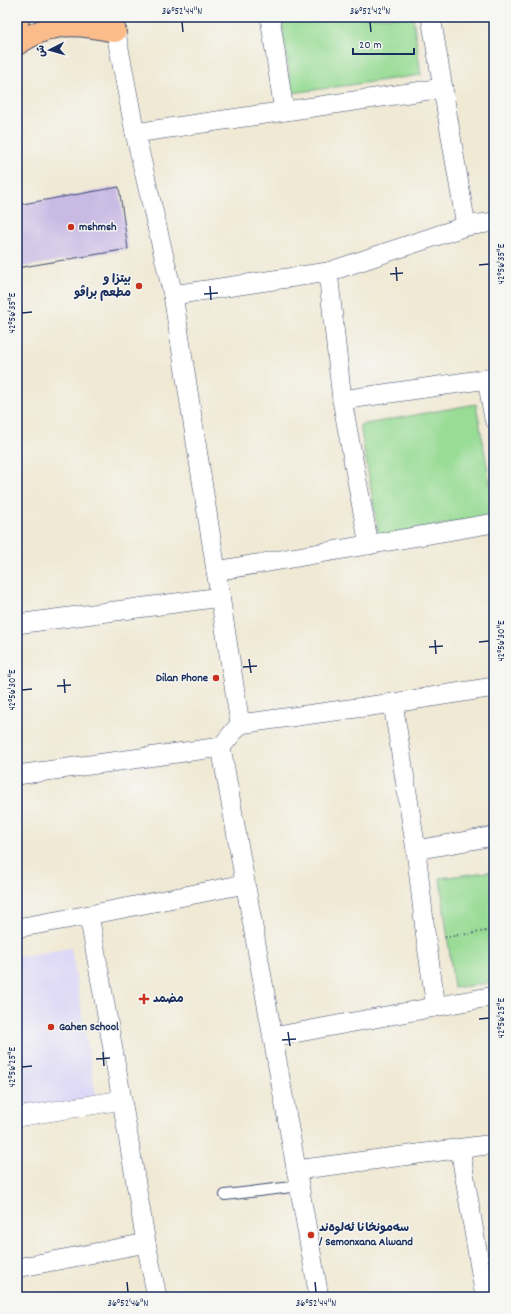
<svg xmlns="http://www.w3.org/2000/svg" width="511" height="1314" viewBox="0 0 511 1314" font-family="Dekko,'Playpen Sans Arabic',sans-serif">
	<rect width="100%" height="100%" fill="#f6f6f2"/>
	<filter id="ink" filterUnits="userSpaceOnUse"><feTurbulence type="fractalNoise" baseFrequency=".025" numOctaves="2"/><feDisplacementMap in="SourceGraphic" scale="8" xChannelSelector="R" yChannelSelector="G"/><feConvolveMatrix kernelMatrix="1 2 1 2 8 2 1 2 1" color-interpolation-filters="sRGB"/></filter>
	<filter id="wash" filterUnits="userSpaceOnUse"><feTurbulence type="fractalNoise" baseFrequency=".012" numOctaves="4" result="noise"/><feDisplacementMap in="SourceGraphic" scale="16" xChannelSelector="R" yChannelSelector="G"/><feGaussianBlur stdDeviation="0.9" result="paint"/><feColorMatrix in="noise" values="0 0 0 0 0 0 0 0 0 0 0 0 0 0 0 0 0 1.4 0 .05"/><feComposite in="paint" operator="in"/></filter>
	<g filter="url(#wash)">
		<rect width="100%" height="100%" fill="#f0e9d4"/>
		<polygon fill="#dbd6f7" points="71,948 96,1097 17,1111 17,957"/>
		<g fill="#99dc95" stroke="#5a867a">
			<polygon points="281,17 413,17 421,75 292,93"/>
			<polygon points="476,404 494,504 494,515 379,536 360,425"/>
			<polygon points="494,871 494,982 454,988 440,878"/>
		</g>
		<g id="blocks">
			<polygon fill="#c9bae4" points="119,187 128,249 17,268 17,205"/>
		</g>
	</g>
	<g filter="url(#ink)">
		<use href="#blocks" fill-opacity="0" stroke="#3b4b70" stroke-width="1"/>
		<g fill="none" stroke-linecap="round" stroke-linejoin="round">
			<g stroke="#3b4b70" stroke-width="12">
				<polyline id="lane" points="225,1195 300,1186"/>
			</g>
			<g stroke="#3b4b70" stroke-width="20">
				<g id="street">
					<polyline points="113,17 135,133 173,295 240,724 221,747 319,1297"/>
					<polyline points="270,17 284,111"/>
					<polyline points="431,17 466,226"/>
					<polyline points="135,133 443,88"/>
					<polyline points="328,272 342,400 369,545"/>
					<polyline points="173,295 328,272 466,226 494,222"/>
					<polyline points="487,379 494,419"/>
					<polyline points="342,400 494,378"/>
					<polyline points="216,571 494,523"/>
					<polyline points="17,624 221,597"/>
					<polyline points="393,703 416,850 426,939 436,1007"/>
					<polyline points="240,724 393,703 494,687"/>
					<polyline points="17,775 221,747"/>
					<polyline points="416,850 494,836"/>
					<polyline points="89,915 122,1100 146,1243 157,1297"/>
					<polyline points="17,928 89,915 245,884"/>
					<polyline points="273,1037 494,996"/>
					<polyline points="17,1117 122,1100"/>
					<polyline points="460,1149 485,1297"/>
					<polyline points="296,1170 494,1144"/>
					<polyline points="17,1268 146,1243"/>
				</g>
			</g>
			<g stroke="#3b4b70" stroke-width="24">
				<g id="primary">
					<polyline points="17,25 18,17"/>
					<path d="M17,44C52,21 75,22 115,31"/>
				</g>
			</g>
			<polyline stroke="#3b4b70" stroke-width="2.5" stroke-dasharray="1 3" stroke-linecap="butt" points="445,937 494,930"/>
			<use href="#lane" stroke="#fff" stroke-width="10"/>
			<use href="#street" stroke="#fff" stroke-width="19"/>
			<use href="#primary" stroke="#f9bc8a" stroke-width="22"/>
		</g>
	</g>
	<path fill="none" stroke="#1b2f5e" stroke-width="1.5" d="M182,22L183,32M370,22L371,32M479,265L489,264M396,267L397,281M390,274L403,273M210,286L211,300M204,294L218,293M22,313L32,312M435,640L436,654M479,642L489,641M429,647L443,646M249,659L251,673M243,667L257,666M64,679L65,693M57,686L71,685M22,690L32,689M479,1019L489,1018M288,1032L290,1046M282,1040L296,1039M103,1052L104,1066M96,1059L110,1058M22,1067L32,1066M127,1282L128,1292M315,1282L316,1292"/>
	<g fill="#c8321e" stroke="#f6f6f2" stroke-width="1.5">
		<circle cx="71" cy="227" r="4"/>
		<circle cx="139" cy="286" r="4"/>
		<circle cx="216" cy="678" r="4"/>
		<path d="M142 993h4v4h4v4h-4v4h-4v-4h-4v-4h4z"/>
		<circle cx="51" cy="1027" r="4"/>
		<circle cx="311" cy="1235" r="4"/>
	</g>
	<g text-anchor="middle" dominant-baseline="central" stroke-width="3" stroke-linejoin="round" paint-order="stroke">
		<g font-size="12" font-weight="bold" fill="#1b2f5e" stroke="#f6f6f2" text-anchor="start">
			<text x="79" y="227">mshmsh</text>
			<text x="131" y="279" text-anchor="end">بيتزا و<tspan x="131" dy="14">مطعم براڤو</tspan></text>
			<text x="208" y="678" text-anchor="end">Dilan Phone</text>
			<text x="153" y="999">مضمد</text>
			<text x="59" y="1027">Gahen School</text>
			<text x="319" y="1228">سەمونخانا ئەلوەند<tspan x="319" dy="14">/ Semonxana Alwand</tspan></text>
		</g>
	</g>
	<rect width="511" height="1314" fill="none" stroke="#f6f6f2" stroke-width="44"/>
	<g transform="translate(50 50) rotate(264)" stroke="#f6f6f2" stroke-width="3" paint-order="stroke">
	<path d="M0-3L7 15L0 10L-7 15Z" fill="#1b2f5e"/>
	<text y="-6" font-size="11" font-weight="bold" text-anchor="middle" fill="#1b2f5e">ش</text>
	</g>
	<path d="M353 48v6h61v-6" fill="none" stroke="#1b2f5e" stroke-width="2"/>
	<text x="359" y="48" font-size="12" fill="#1b2f5e" stroke="#f6f6f2" stroke-width="3" paint-order="stroke">20 m</text>
	<rect x="22" y="22" width="467" height="1270" fill="none" stroke="#1b2f5e" stroke-width="1.5"/>
	<g font-size="10" text-anchor="middle" fill="#1b2f5e">
		<text x="182" y="14">36°52'44"N</text>
		<text x="370" y="14">36°52'42"N</text>
		<text transform="translate(500 264) rotate(-90)" y="4">42°56'35"E</text>
		<text transform="translate(11 313) rotate(-90)" y="4">42°56'35"E</text>
		<text transform="translate(500 641) rotate(-90)" y="4">42°56'30"E</text>
		<text transform="translate(11 690) rotate(-90)" y="4">42°56'30"E</text>
		<text transform="translate(500 1018) rotate(-90)" y="4">42°56'25"E</text>
		<text transform="translate(11 1067) rotate(-90)" y="4">42°56'25"E</text>
		<text x="128" y="1306">36°52'46"N</text>
		<text x="316" y="1306">36°52'44"N</text>
	</g>
</svg>
